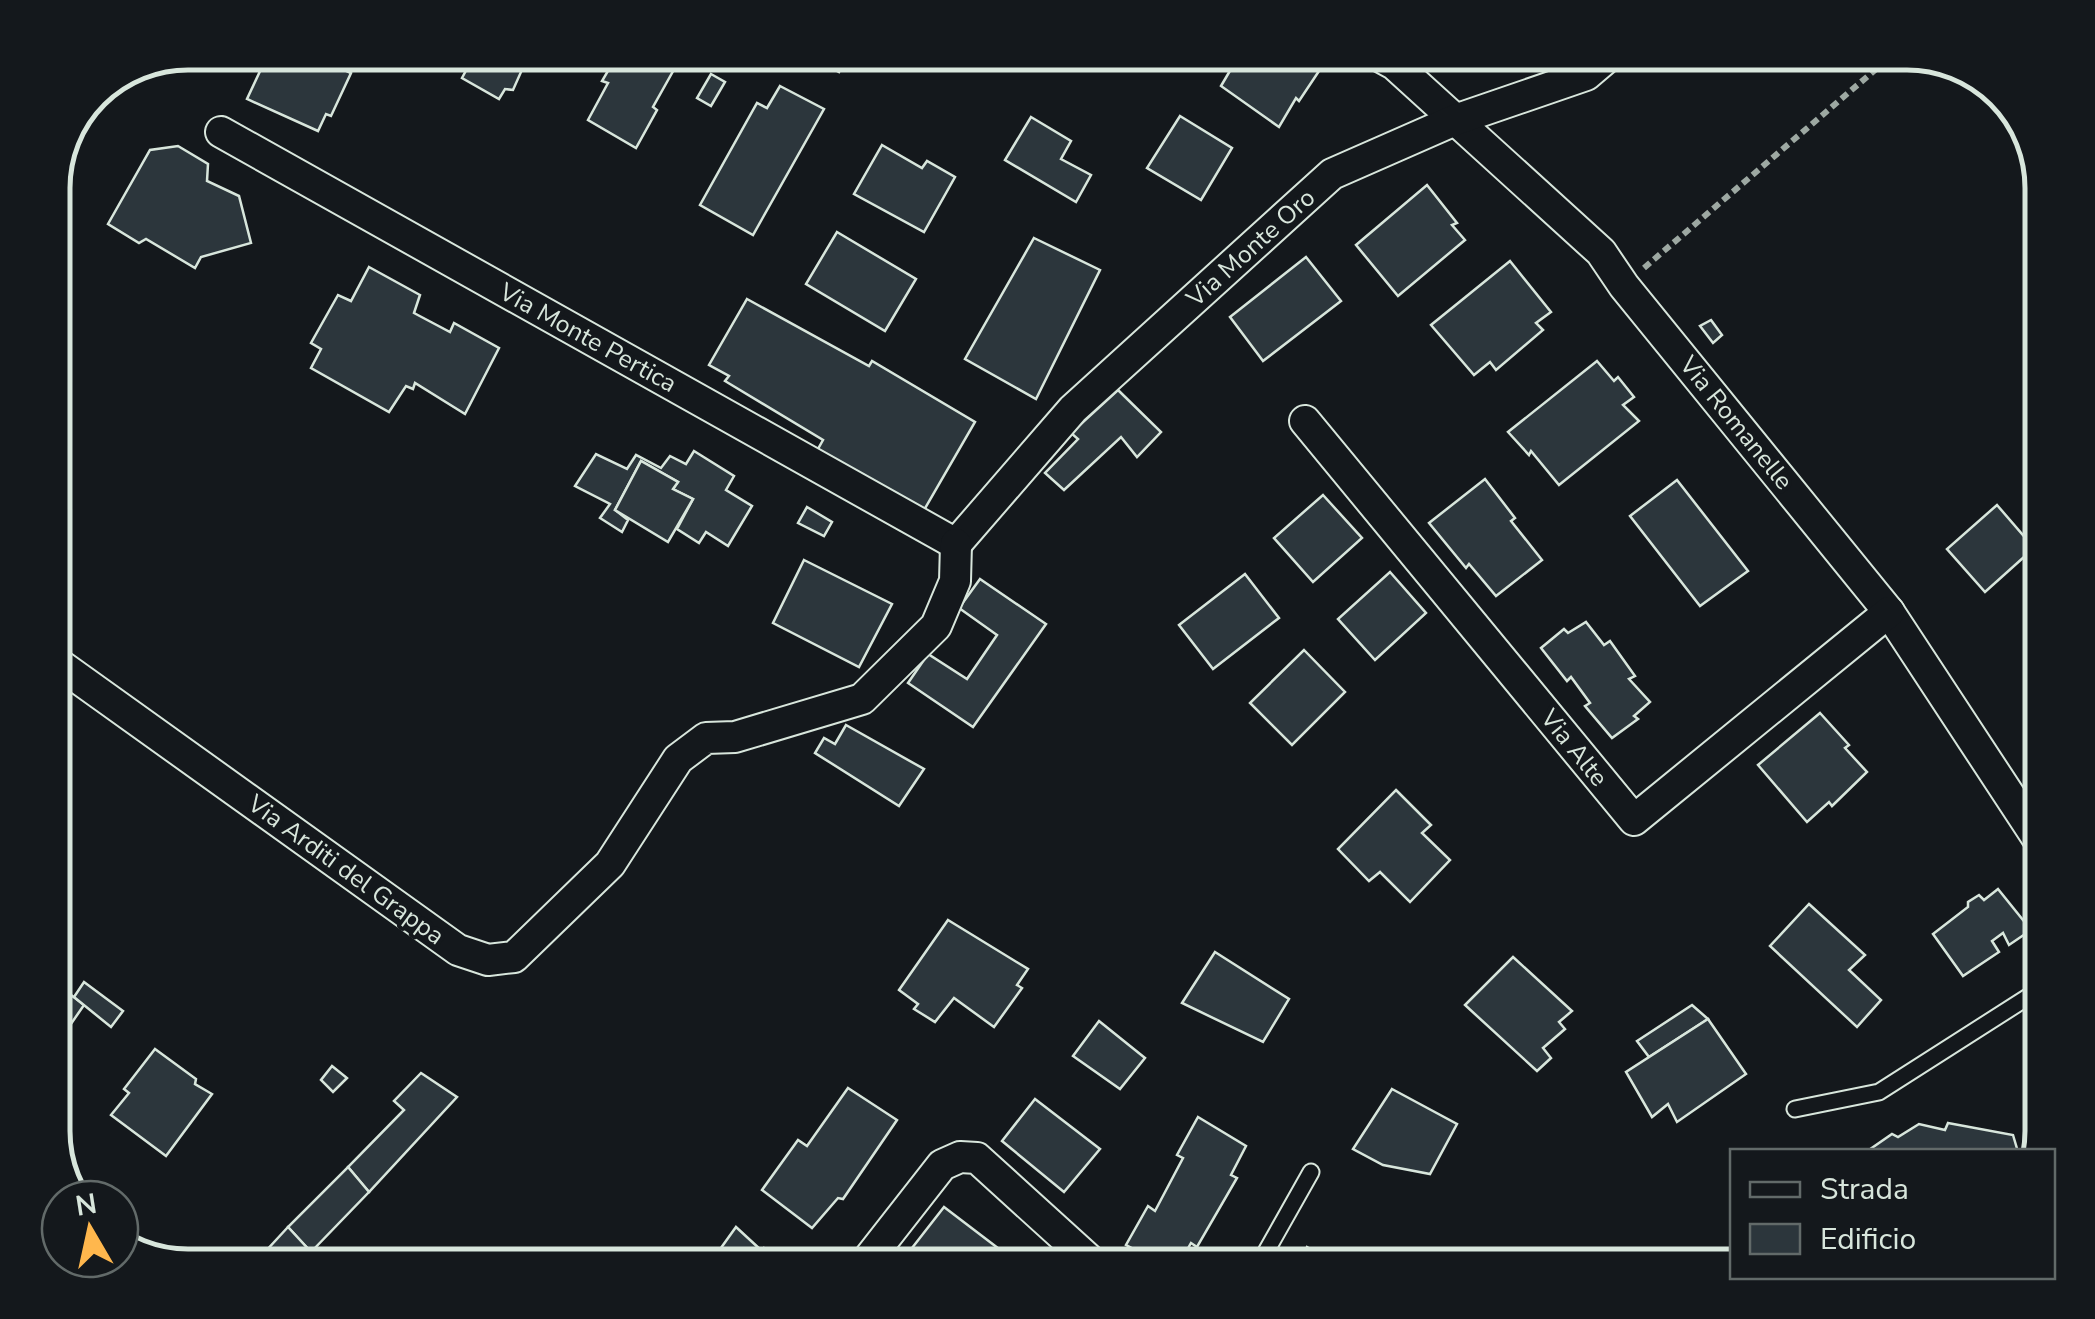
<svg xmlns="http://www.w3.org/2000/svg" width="2095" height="1319" viewBox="0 0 2095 1319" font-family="'Nunito Sans',sans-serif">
	<rect width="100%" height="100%" fill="#14181c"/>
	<g fill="#2c363c" stroke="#d8e6dc" stroke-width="2.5">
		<polygon points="269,52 304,52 351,73 331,116 326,114 318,131 247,99"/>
		<polygon points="476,52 569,52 561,67 529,54 513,90 505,89 499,99 462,78"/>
		<polygon points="619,52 672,52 681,57 653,107 657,110 636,148 588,120 608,83 602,81"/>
		<polygon points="801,52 849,52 839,72"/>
		<polygon points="1241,52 1292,52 1319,71 1299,101 1296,98 1279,127 1221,86"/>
		<polygon points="711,74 725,82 711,106 697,98"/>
		<polygon points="780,86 824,109 753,235 700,205 757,103 767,108"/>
		<polygon points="1180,116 1232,148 1201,200 1147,168"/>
		<polygon points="1031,117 1071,141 1061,159 1091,175 1076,202 1005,160"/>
		<polygon points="882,145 922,168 927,161 955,177 924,232 854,194"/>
		<polygon points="178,146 208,164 207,181 239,196 251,243 201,257 195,268 146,239 139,243 108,224 150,150"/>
		<polygon points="1427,185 1457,223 1452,225 1465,240 1398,296 1356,245"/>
		<polygon points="837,232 916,279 885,331 806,284"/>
		<polygon points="1034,238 1100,270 1036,399 965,359"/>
		<polygon points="1306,257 1341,301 1263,361 1230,317"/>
		<polygon points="1510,261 1551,312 1536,323 1543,330 1496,370 1490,362 1474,375 1431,325"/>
		<polygon points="369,267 420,295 414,313 450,332 454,323 499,348 465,414 415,383 413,389 406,386 389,412 311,368 321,349 311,343 338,295 351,301"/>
		<polygon points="747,299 869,366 872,361 975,422 920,517 814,456 823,440 725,381 729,376 709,365"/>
		<polygon points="1711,320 1722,335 1713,343 1700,326"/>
		<polygon points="1597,361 1614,381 1618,377 1634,397 1623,405 1639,421 1559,485 1531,451 1529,455 1508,432"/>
		<polygon points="1118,390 1161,432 1137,457 1121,437 1064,490 1045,473 1078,439 1071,433"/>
		<polygon points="694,451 734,476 726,490 752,506 728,546 706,532 699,543 677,529 693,499 673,489 678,482 641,461 615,510 628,520 622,532 600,518 610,504 575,486 596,454 627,469 636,455 661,468 670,456 686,464"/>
		<polygon points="641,461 678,482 673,489 693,499 668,542 615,510"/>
		<polygon points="1485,479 1515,518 1511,521 1542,560 1496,596 1469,564 1466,568 1429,523"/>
		<polygon points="1677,480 1748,571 1700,606 1630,516"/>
		<polygon points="1323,495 1362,538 1313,582 1274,538"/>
		<polygon points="1997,505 2034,548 1985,592 1947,549"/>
		<polygon points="807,507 832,522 824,536 798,523"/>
		<polygon points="804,560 892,604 859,667 773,623"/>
		<polygon points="1390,572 1426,613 1375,660 1338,619"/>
		<polygon points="1245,574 1279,618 1213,669 1179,625"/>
		<polygon points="980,579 1046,624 973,727 908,683 928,654 967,679 997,635 959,608"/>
		<polygon points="1586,622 1604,645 1610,641 1635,676 1629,679 1650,702 1634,716 1638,719 1612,738 1585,706 1590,703 1571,677 1567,681 1541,648 1564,629 1568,633"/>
		<polygon points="1304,650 1345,692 1292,745 1250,703"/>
		<polygon points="1820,713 1849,745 1845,748 1867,772 1832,806 1829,802 1807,822 1758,765"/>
		<polygon points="846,725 924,769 899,806 815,753 824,738 835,744"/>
		<polygon points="1396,790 1431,825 1422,833 1450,860 1410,902 1380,872 1369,881 1338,849"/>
		<polygon points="1998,889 2031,930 2009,945 2003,933 1992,941 1999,952 1963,976 1933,934 1968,907 1968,902 1979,895 1984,900"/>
		<polygon points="1809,904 1865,955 1849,970 1881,1000 1857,1027 1770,946"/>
		<polygon points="948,920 1028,969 1017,985 1022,988 994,1027 954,998 935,1022 914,1009 918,1004 899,990"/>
		<polygon points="1215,952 1289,999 1263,1042 1182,1003"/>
		<polygon points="1513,957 1572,1011 1559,1022 1565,1029 1543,1048 1551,1058 1537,1071 1465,1005"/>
		<polygon points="53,981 84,1005 53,1050"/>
		<polygon points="84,982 123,1011 111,1027 74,997"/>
		<polygon points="1692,1005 1708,1019 1649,1057 1637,1041"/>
		<polygon points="1708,1019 1746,1074 1677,1122 1668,1104 1652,1117 1626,1072"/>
		<polygon points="1099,1021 1145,1058 1120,1089 1073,1056"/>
		<polygon points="155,1049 196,1079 195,1084 212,1094 166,1156 111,1115 129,1093 124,1089"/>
		<polygon points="332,1066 347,1078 333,1092 321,1080"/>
		<polygon points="421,1073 457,1097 369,1192 348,1167 404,1110 394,1101"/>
		<polygon points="848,1088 897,1120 843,1199 838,1198 812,1228 762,1190 798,1140 807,1146"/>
		<polygon points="1392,1089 1457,1124 1430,1174 1383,1165 1353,1149"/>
		<polygon points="1035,1099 1100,1149 1064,1192 1002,1141"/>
		<polygon points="1198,1117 1246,1146 1231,1175 1237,1178 1197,1247 1191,1243 1178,1266 1167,1266 1126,1245 1148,1206 1155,1211 1183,1158 1177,1155"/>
		<polygon points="1948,1123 2013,1135 2018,1152 1866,1152 1892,1134 1898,1137 1919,1124 1945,1130"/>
		<polygon points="348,1167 369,1192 311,1252 288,1227"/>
		<polygon points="944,1207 1007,1255 998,1266 918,1266 925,1258 912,1248"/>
		<polygon points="288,1227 311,1252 297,1266 252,1266"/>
		<polygon points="736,1227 762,1251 764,1248 780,1261 776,1266 708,1266"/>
		<polygon points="1307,1247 1341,1266 1297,1266"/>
	</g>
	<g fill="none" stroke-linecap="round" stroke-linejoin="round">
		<g stroke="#d8e6dc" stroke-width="19">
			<g id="lane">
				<polyline points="1795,1109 1879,1092 2042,988"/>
				<polyline points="1258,1266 1311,1172"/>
			</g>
		</g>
		<g stroke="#d8e6dc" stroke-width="34">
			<g id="street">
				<polyline points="1372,52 1394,64 1601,252 1624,286 1889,612 2042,845"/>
				<polyline points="221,132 956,544"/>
				<polyline points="1305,421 1634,820 1889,612"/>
				<polyline points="956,544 1073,409 1332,174 1455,120 1586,75 1613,52"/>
				<polyline points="53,660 458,950 488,960 514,957 610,864 678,759 706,738 735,737 862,699 936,626 955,581 956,544"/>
				<polyline points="863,1266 942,1165 960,1157 977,1158 1096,1266"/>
			</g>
		</g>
		<polyline stroke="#9da8a2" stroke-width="6" stroke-dasharray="8 5" stroke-linecap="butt" points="1644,268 1896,52"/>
		<use href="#lane" stroke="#14181c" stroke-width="15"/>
		<use href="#street" stroke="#14181c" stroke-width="30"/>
	</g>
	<g text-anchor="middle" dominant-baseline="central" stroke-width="8" stroke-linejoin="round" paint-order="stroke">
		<g font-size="25" fill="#d8e6dc" stroke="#14181c">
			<text transform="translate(1251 248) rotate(-42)">Via Monte Oro</text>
			<text transform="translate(588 338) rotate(29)">Via Monte Pertica</text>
			<text transform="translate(1736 423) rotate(51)">Via Romanelle</text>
			<text transform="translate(1574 748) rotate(51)">Via Alte</text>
			<text transform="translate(346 870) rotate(36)">Via Arditi del Grappa</text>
		</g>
	</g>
	<path d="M0 0H2095V1319H0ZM188 70H1907A118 118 0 0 1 2025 188V1131A118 118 0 0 1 1907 1249H188A118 118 0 0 1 70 1131V188A118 118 0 0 1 188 70Z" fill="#14181c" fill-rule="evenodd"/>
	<path fill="none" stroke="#d8e6dc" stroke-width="5" d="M188 70H1907A118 118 0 0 1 2025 188V1131A118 118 0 0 1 1907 1249H188A118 118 0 0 1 70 1131V188A118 118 0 0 1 188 70Z"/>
	<rect x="1730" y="1149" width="325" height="130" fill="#14181c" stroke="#626a69" stroke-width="2.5"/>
	<rect x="1750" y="1182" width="50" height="15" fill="#14181c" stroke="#626a69" stroke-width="2.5"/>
	<text x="1820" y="1199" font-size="30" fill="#d8e6dc">Strada</text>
	<rect x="1750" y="1224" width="50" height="30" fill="#2c363c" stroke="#626a69" stroke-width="2.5"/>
	<text x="1820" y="1249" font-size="30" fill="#d8e6dc">Edificio</text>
	<g transform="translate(90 1229) rotate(351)"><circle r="48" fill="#14181c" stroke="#626a69" stroke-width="2.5"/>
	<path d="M0-8L18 38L0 25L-18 38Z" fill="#ffb74d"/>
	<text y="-15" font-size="28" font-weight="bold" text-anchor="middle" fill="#d8e6dc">N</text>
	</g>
</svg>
